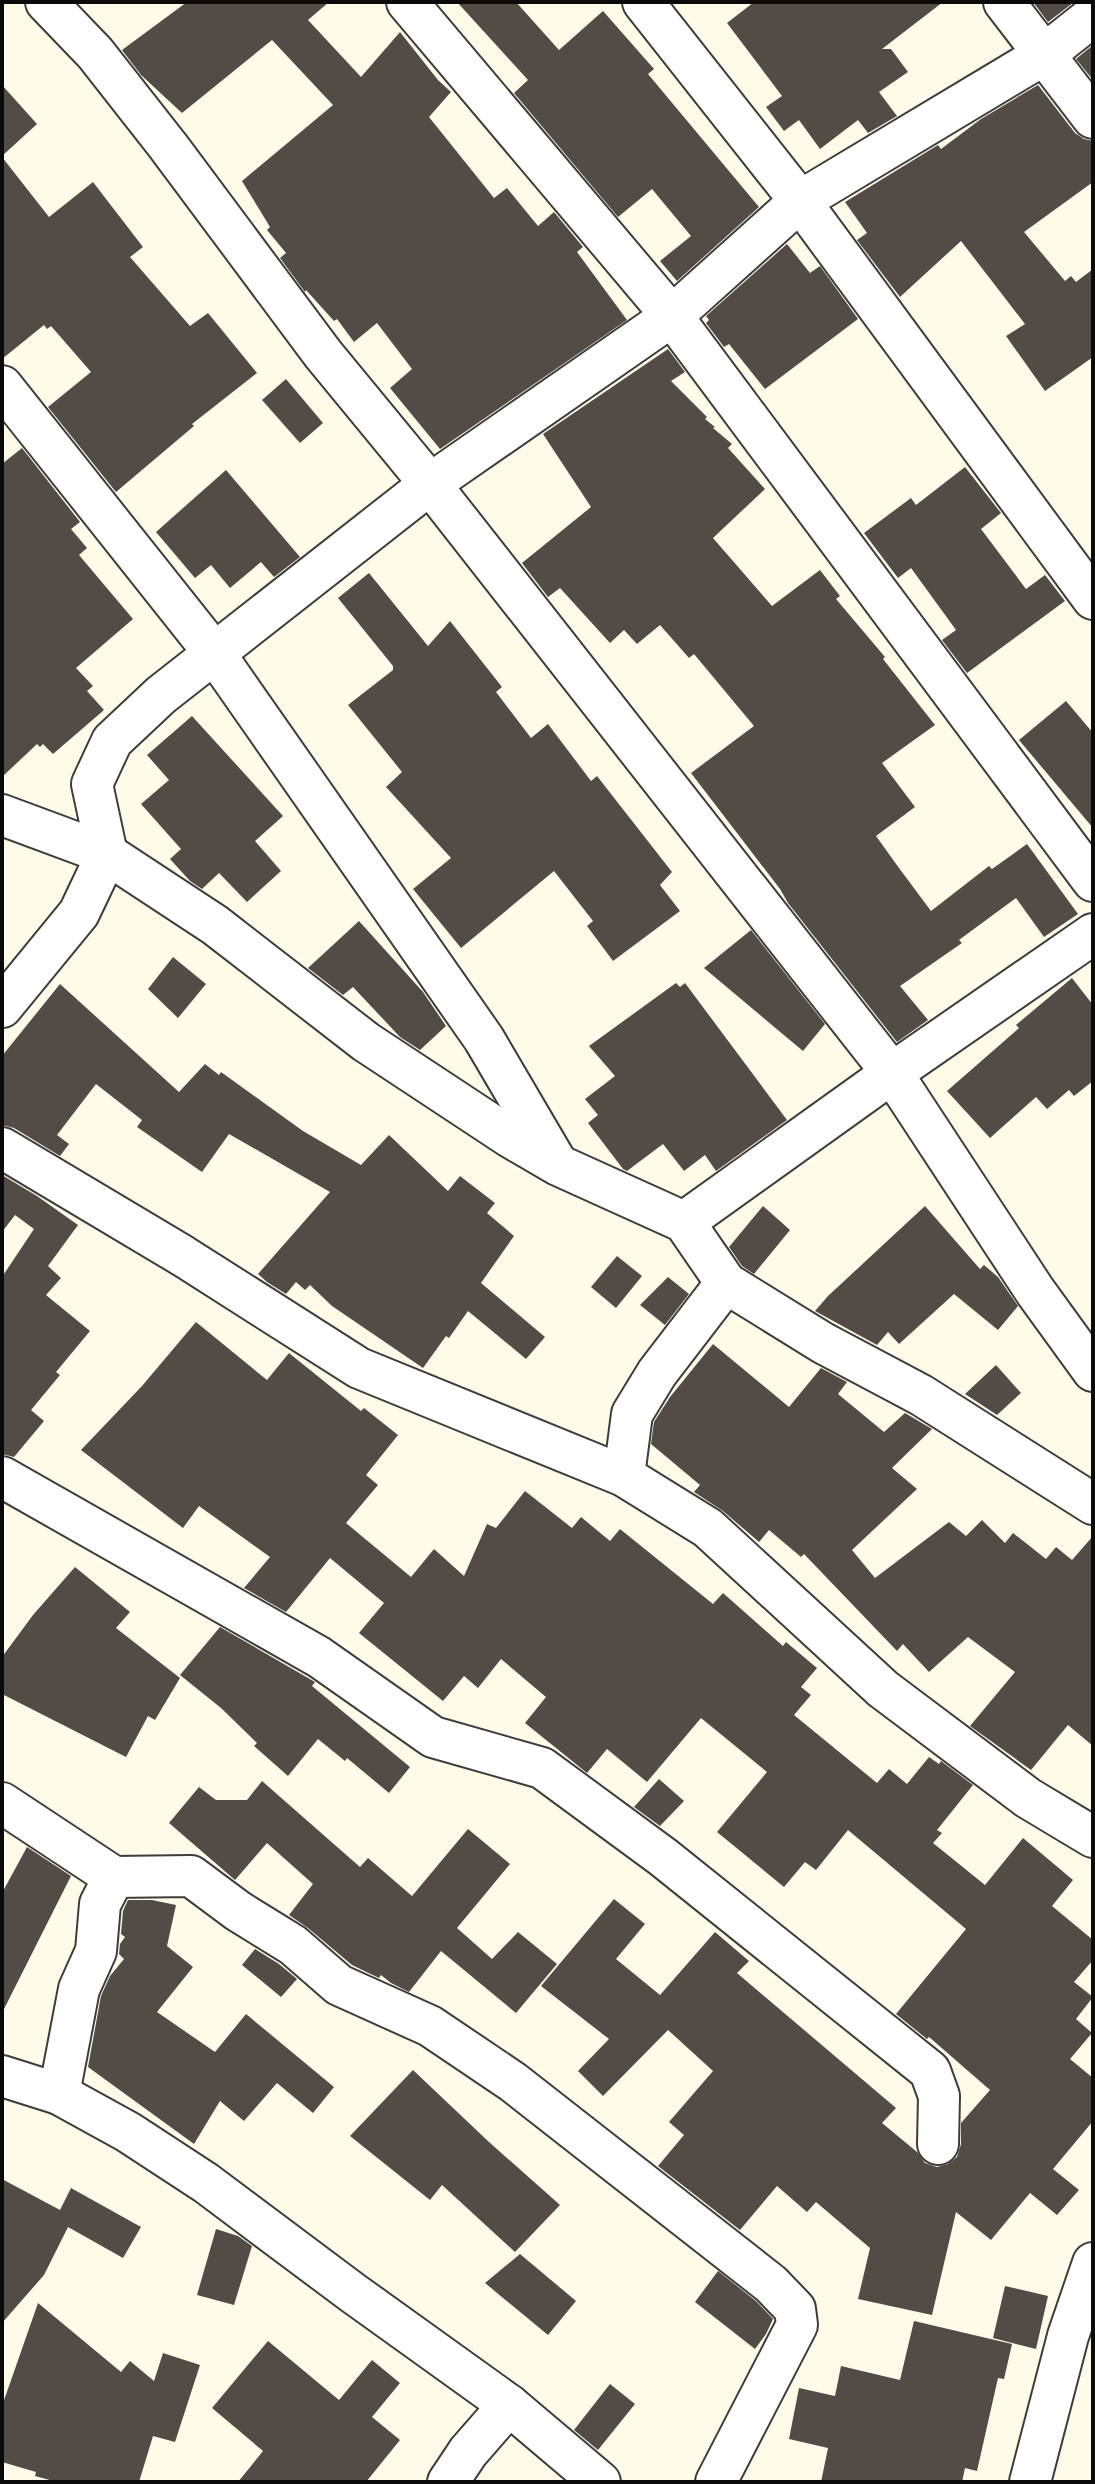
<svg xmlns="http://www.w3.org/2000/svg" width="1095" height="2484" viewBox="0 0 1095 2484" font-family="Lora,serif">
	<rect width="100%" height="100%" fill="#fffbe8"/>
	<g fill="#534c46">
		<polygon points="187,2 329,2 308,20 361,77 400,32 438,80 451,92 429,117 494,198 507,188 538,226 554,212 583,247 577,252 627,320 440,449 390,388 412,369 377,323 354,342 337,319 334,321 306,290 305,292 280,258 286,253 267,230 270,227 242,181 333,105 272,40 182,113 141,75 122,50"/>
		<polygon points="457,2 516,2 559,50 603,11 654,69 648,74 759,207 677,281 660,261 691,236 652,189 618,217 514,93 528,80"/>
		<polygon points="754,2 943,2 882,49 891,49 908,72 879,92 897,116 868,133 858,120 820,149 799,120 784,131 766,107 782,96 727,23"/>
		<polygon points="1033,2 1074,2 1048,22"/>
		<polygon points="1093,45 1093,80 1076,59"/>
		<polygon points="2,85 37,124 2,156"/>
		<polygon points="1038,85 1075,133 1084,139 1093,141 1093,182 1024,232 1065,281 1071,276 1076,282 1093,269 1093,357 1045,391 1006,336 1025,324 961,241 900,297 857,240 867,233 845,202 938,145 941,149 981,119"/>
		<polygon points="2,157 49,217 93,182 143,247 130,257 190,326 208,313 257,373 192,424 194,426 116,492 48,407 91,372 51,326 47,329 44,325 2,359"/>
		<polygon points="787,244 810,273 820,266 858,319 765,389 729,344 724,347 706,323 709,320 706,316"/>
		<polygon points="668,349 685,372 671,381 707,417 705,419 715,427 713,428 732,444 728,448 765,489 713,538 772,606 820,570 840,596 836,599 885,657 883,659 935,725 882,763 915,807 876,836 899,868 931,911 989,866 992,869 1027,844 1078,914 1044,937 1016,898 959,940 962,943 900,986 928,1020 897,1042 788,903 780,889 691,773 754,726 694,654 689,658 660,625 637,644 624,630 610,643 560,588 548,597 522,563 591,507 543,434"/>
		<polygon points="286,379 323,423 300,443 262,400"/>
		<polygon points="22,448 80,522 71,529 87,548 79,555 133,619 76,668 93,686 87,691 104,710 53,754 43,744 40,747 37,744 2,777 2,464"/>
		<polygon points="965,467 1001,513 981,529 1026,589 1045,575 1065,601 967,673 942,640 956,630 911,568 898,578 864,533 911,498 916,505"/>
		<polygon points="226,470 300,557 274,577 261,562 230,588 211,565 195,578 156,532"/>
		<polygon points="369,573 428,646 450,621 502,687 496,692 531,738 548,724 591,781 597,776 672,872 660,885 680,911 613,961 587,926 593,921 554,871 461,948 413,889 451,858 386,787 402,772 348,705 393,670 393,666 338,598"/>
		<polygon points="1066,701 1093,733 1093,828 1019,740"/>
		<polygon points="192,716 283,816 255,841 281,871 247,902 219,873 202,889 190,881 170,859 181,849 141,804 169,780 147,755"/>
		<polygon points="359,921 423,992 446,1026 420,1050 400,1037 353,987 343,995 308,968"/>
		<polygon points="751,930 825,1024 803,1051 704,968"/>
		<polygon points="173,957 206,984 178,1018 148,989"/>
		<polygon points="1072,978 1093,1005 1093,1081 1074,1096 1069,1090 1047,1109 1036,1097 990,1138 947,1091 1019,1028 1016,1025"/>
		<polygon points="676,983 680,987 685,983 787,1120 716,1171 705,1155 684,1171 663,1144 627,1171 623,1169 588,1123 598,1115 585,1099 615,1076 589,1046"/>
		<polygon points="60,984 179,1092 205,1064 219,1075 221,1072 303,1131 361,1165 389,1135 448,1191 460,1176 495,1203 487,1213 514,1236 481,1283 545,1337 526,1359 468,1311 449,1338 446,1336 423,1368 332,1306 310,1285 305,1290 296,1282 286,1294 267,1282 258,1274 330,1192 229,1134 202,1172 137,1127 142,1120 96,1084 57,1135 69,1144 60,1156 14,1128 2,1125 2,1056"/>
		<polygon points="2,1175 37,1196 78,1225 48,1266 61,1278 46,1295 90,1331 56,1372 60,1375 31,1410 44,1421 14,1457 2,1454 2,1277 34,1229 15,1215 2,1232"/>
		<polygon points="763,1206 790,1230 754,1274 742,1266 729,1247"/>
		<polygon points="925,1206 980,1269 984,1265 998,1277 1018,1306 998,1330 954,1294 899,1344 888,1332 877,1345 815,1311 828,1296"/>
		<polygon points="617,1256 642,1276 616,1308 591,1287"/>
		<polygon points="668,1277 689,1294 665,1325 640,1305"/>
		<polygon points="196,1322 267,1380 289,1353 361,1411 364,1408 398,1435 366,1475 378,1485 346,1523 411,1577 434,1549 464,1576 487,1524 496,1528 525,1491 572,1528 581,1517 610,1541 620,1529 713,1604 723,1593 783,1646 786,1642 817,1668 801,1687 811,1695 794,1715 877,1783 889,1769 907,1784 929,1757 939,1764 941,1761 973,1785 937,1830 942,1833 933,1843 985,1885 1023,1838 1073,1880 1052,1906 1093,1940 1093,1960 1074,1982 1093,1997 1076,2019 1092,2033 1070,2059 1093,2078 1093,2121 1053,2169 1079,2190 1057,2215 1030,2193 991,2240 956,2212 932,2315 858,2299 870,2248 816,2202 807,2212 777,2186 740,2230 658,2166 684,2135 669,2122 713,2071 668,2030 603,2096 578,2071 609,2039 541,1986 614,1899 645,1924 616,1959 660,1995 715,1932 749,1961 737,1973 896,2108 882,2123 917,2152 925,2163 937,2167 948,2164 957,2157 961,2144 961,2123 990,2090 929,2037 927,2039 896,2014 966,1929 848,1830 816,1870 805,1862 784,1887 717,1832 767,1772 701,1718 647,1782 607,1749 587,1773 525,1723 546,1697 501,1659 478,1688 464,1676 443,1701 359,1633 384,1603 330,1558 286,1612 244,1588 270,1557 199,1506 183,1528 81,1450 142,1386"/>
		<polygon points="713,1344 789,1407 821,1368 847,1382 838,1394 884,1432 905,1413 932,1429 892,1468 917,1489 852,1550 875,1578 949,1522 966,1536 982,1520 1005,1543 1013,1533 1046,1559 1056,1547 1072,1560 1093,1536 1093,1746 1068,1725 1031,1770 970,1726 1015,1672 968,1637 929,1672 903,1644 897,1651 804,1554 801,1557 769,1530 759,1542 723,1511 694,1492 700,1485 651,1444 654,1422 670,1397"/>
		<polygon points="996,1365 1021,1393 997,1415 965,1394"/>
		<polygon points="75,1567 130,1612 116,1628 180,1678 155,1720 148,1716 126,1757 2,1694 2,1657 33,1615"/>
		<polygon points="220,1627 315,1682 312,1686 410,1767 389,1793 347,1758 345,1761 318,1739 288,1776 254,1746 257,1743 221,1708 180,1675"/>
		<polygon points="659,1779 684,1801 660,1826 634,1807"/>
		<polygon points="262,1781 360,1867 368,1858 412,1896 468,1829 510,1864 457,1928 492,1959 518,1932 557,1964 516,2013 441,1951 409,1992 391,1983 381,1975 379,1978 352,1965 308,1928 289,1915 313,1884 267,1843 235,1880 169,1823 199,1787 216,1800 247,1800"/>
		<polygon points="27,1847 71,1876 2,2013 2,1893"/>
		<polygon points="128,1900 152,1900 176,1905 167,1946 193,1967 157,2012 215,2052 246,2014 334,2087 313,2113 277,2083 244,2121 220,2101 194,2144 88,2067 101,1996 110,1976 124,1959 119,1954 120,1944 125,1937 121,1934 123,1911"/>
		<polygon points="255,1949 279,1964 297,1979 281,1997 242,1965"/>
		<polygon points="413,2070 489,2142 560,2205 515,2252 442,2185 430,2200 350,2136"/>
		<polygon points="2,2179 60,2210 71,2188 141,2227 123,2258 68,2227 44,2275 2,2323"/>
		<polygon points="216,2229 238,2236 252,2246 234,2305 197,2295"/>
		<polygon points="520,2254 576,2301 548,2335 485,2283"/>
		<polygon points="718,2271 756,2301 773,2319 766,2334 755,2349 695,2302"/>
		<polygon points="1005,2286 1048,2296 1036,2349 993,2338"/>
		<polygon points="38,2303 121,2372 130,2361 154,2381 163,2353 200,2365 175,2442 153,2436 139,2482 57,2482 35,2476 36,2472 2,2462 2,2406"/>
		<polygon points="914,2321 1012,2344 1004,2379 998,2378 977,2471 965,2468 962,2482 821,2482 828,2448 789,2439 799,2388 835,2396 841,2366 900,2380"/>
		<polygon points="268,2341 339,2400 372,2360 400,2383 372,2417 400,2440 366,2482 238,2482 263,2451 212,2408"/>
		<polygon points="610,2384 635,2404 598,2450 574,2430"/>
	</g>
	<g fill="none" stroke-linecap="round" stroke-linejoin="round">
		<g stroke="#3d3d3d" stroke-width="44">
			<g id="minor">
				<polyline points="46,2 95,53 168,146 323,354 430,484 892,1073 1035,1291 1093,1371"/>
				<polyline points="407,2 672,316 1093,881"/>
				<polyline points="643,2 800,201 1093,599"/>
				<polyline points="1004,2 1093,118"/>
				<polyline points="2,386 215,654 484,1039 555,1160"/>
				<polyline points="2,815 107,854 215,925 366,1042 510,1137 558,1165 684,1222 726,1283 823,1343 921,1395 1093,1504"/>
				<polyline points="2,1007 79,913 107,854 92,784 112,741 161,695 430,484 672,316 800,201 1045,54 1093,16"/>
				<polyline points="2,1148 183,1256 359,1368 624,1476 708,1528 883,1689 1028,1798 1093,1837"/>
				<polyline points="684,1222 892,1073 1093,934"/>
				<polyline points="624,1476 632,1414 657,1373 726,1283"/>
				<polyline points="2,1477 319,1657 433,1737 542,1768 663,1857 930,2071 939,2096 938,2144"/>
				<polyline points="2,1803 114,1877 191,1876 238,1911 293,1945 339,1985 430,2026 513,2082 771,2284 795,2309 797,2325 716,2482"/>
				<polyline points="2,2076 59,2094 128,2132 206,2183 353,2293 509,2405 600,2482"/>
				<polyline points="59,2094 79,1989 96,1951 100,1904 114,1877"/>
				<polyline points="448,2482 468,2452 509,2405"/>
				<polyline points="1030,2482 1068,2336 1093,2263"/>
			</g>
		</g>
		<use href="#minor" stroke="#fff" stroke-width="40"/>
	</g>
	<rect width="1095" height="2484" fill="none" stroke="#0a0a0a" stroke-width="8"/>
</svg>
